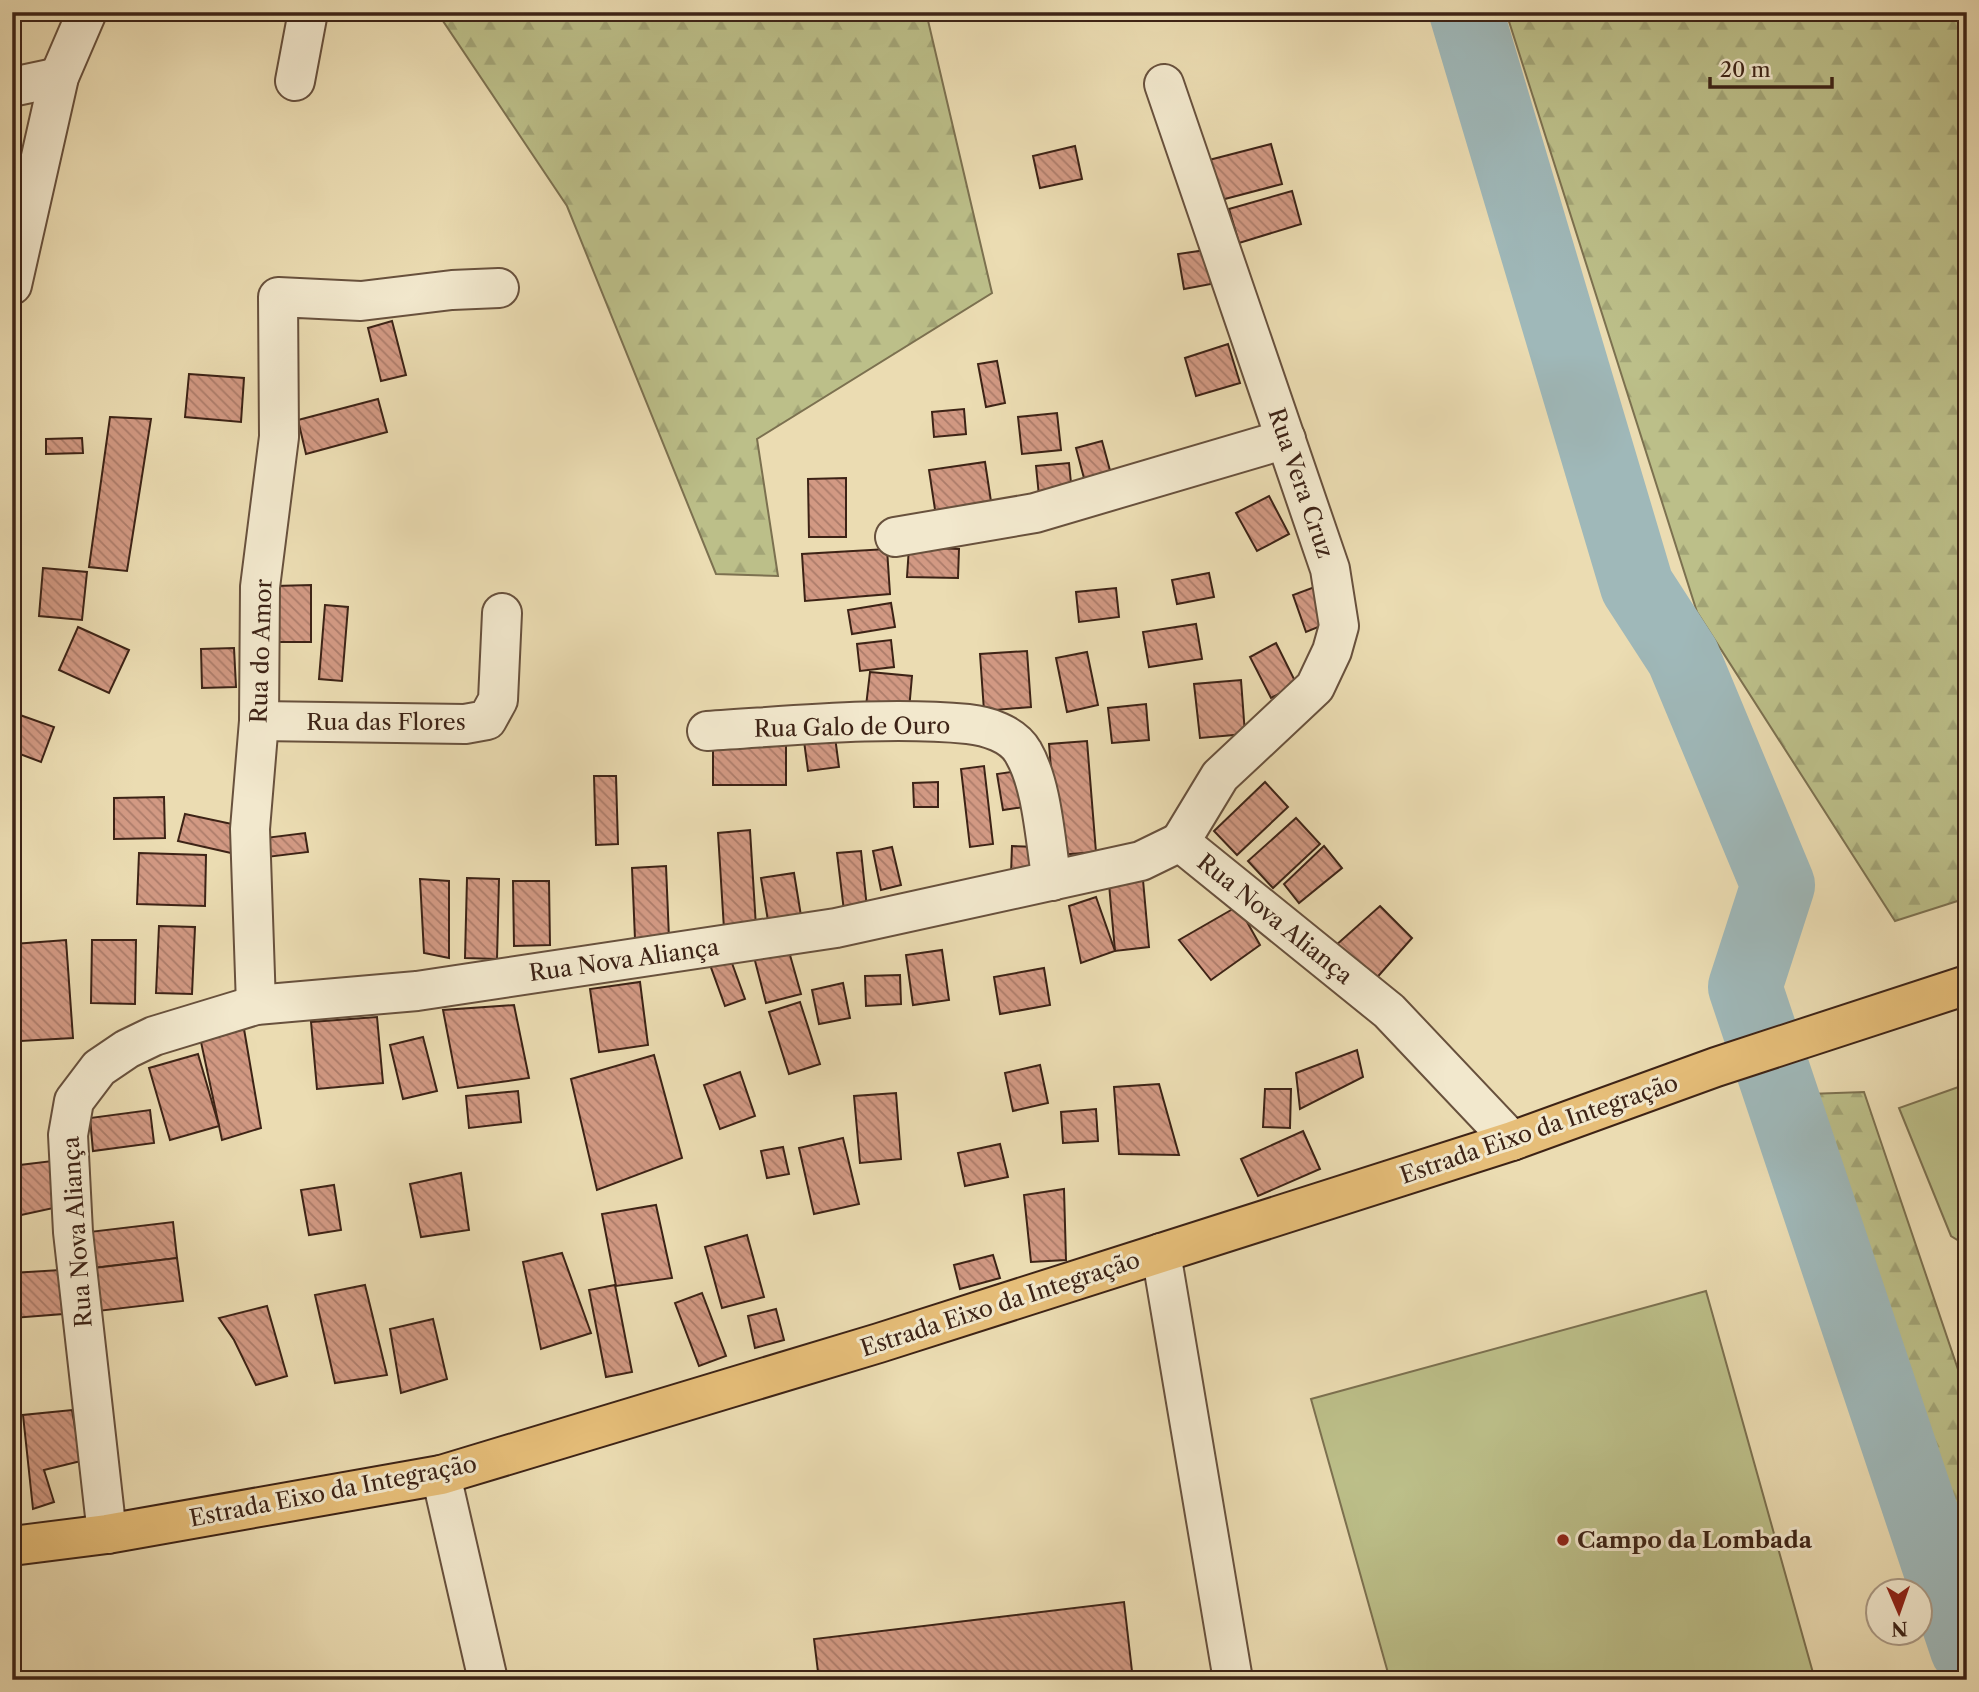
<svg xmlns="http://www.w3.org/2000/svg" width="1979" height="1692" viewBox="0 0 1979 1692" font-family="'Libre Caslon Text',serif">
	<defs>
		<pattern id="forest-firs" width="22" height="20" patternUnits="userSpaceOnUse" patternTransform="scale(1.75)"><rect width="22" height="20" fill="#bcbf89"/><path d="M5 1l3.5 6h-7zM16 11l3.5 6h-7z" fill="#a2a476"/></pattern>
		<pattern id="building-back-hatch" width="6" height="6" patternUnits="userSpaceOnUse" patternTransform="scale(1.75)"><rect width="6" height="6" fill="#d29983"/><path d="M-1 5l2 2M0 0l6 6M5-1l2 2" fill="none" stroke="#ac7c6a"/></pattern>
	</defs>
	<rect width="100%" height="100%" fill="#ebdcb2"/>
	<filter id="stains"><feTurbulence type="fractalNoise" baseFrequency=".00286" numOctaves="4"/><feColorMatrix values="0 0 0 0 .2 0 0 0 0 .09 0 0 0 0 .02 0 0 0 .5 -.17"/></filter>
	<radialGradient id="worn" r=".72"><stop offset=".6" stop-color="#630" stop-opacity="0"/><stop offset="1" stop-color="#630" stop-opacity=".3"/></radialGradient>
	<g fill="#bcbf89" stroke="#7c7150" stroke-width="2">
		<polygon points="1967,1084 1967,1243 1964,1244 1951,1236 1899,1108"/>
		<polygon points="1706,1291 1815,1680 1390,1680 1311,1399"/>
	</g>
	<g fill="url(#forest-firs)" stroke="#7c7150" stroke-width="2">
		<polygon points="440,12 926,12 992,293 757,439 778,576 716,574 567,206 439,15"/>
		<polygon points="1506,12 1967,12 1967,898 1895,921 1697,612"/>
		<polygon points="1864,1092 1967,1396 1967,1649 1781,1095"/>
	</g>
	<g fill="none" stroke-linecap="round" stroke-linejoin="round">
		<polyline stroke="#9fb8b9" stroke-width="74" points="1466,12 1637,586 1683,657 1778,885 1745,987 1967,1649"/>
	</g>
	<g fill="url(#building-back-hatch)" stroke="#3d2316" stroke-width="2">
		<polygon points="1271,144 1282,184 1221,200 1209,160"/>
		<polygon points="1075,146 1082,179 1040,188 1033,156"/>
		<polygon points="1292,191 1301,224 1239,243 1229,209"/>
		<polygon points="1206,250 1211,284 1184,289 1178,254"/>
		<polygon points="392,321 406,375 381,381 368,328"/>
		<polygon points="1228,344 1240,383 1196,396 1185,358"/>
		<polygon points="997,361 1005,403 986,407 978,364"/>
		<polygon points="189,374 244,378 241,422 185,417"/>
		<polygon points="378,399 387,432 306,454 298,420"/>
		<polygon points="964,409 966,434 934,437 932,412"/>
		<polygon points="1057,413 1061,450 1022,454 1018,417"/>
		<polygon points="110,417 151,419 127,571 89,567"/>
		<polygon points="82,438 83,453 46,454 46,439"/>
		<polygon points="1102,441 1111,474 1085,482 1076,448"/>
		<polygon points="985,462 992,508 936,516 929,470"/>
		<polygon points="1069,463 1072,493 1039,496 1036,466"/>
		<polygon points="846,478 846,537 809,537 808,479"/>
		<polygon points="1269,496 1289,534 1257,551 1236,513"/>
		<polygon points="909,547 959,549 958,578 907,577"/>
		<polygon points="887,549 890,594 805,601 802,554"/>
		<polygon points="43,568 87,572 82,620 39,616"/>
		<polygon points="1209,573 1214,597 1177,604 1172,580"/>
		<polygon points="311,585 311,642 276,642 275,586"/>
		<polygon points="1320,585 1333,621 1306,632 1293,595"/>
		<polygon points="1116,588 1119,617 1079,622 1076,592"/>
		<polygon points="891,603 895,627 852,634 848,610"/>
		<polygon points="325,605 348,607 342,681 319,679"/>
		<polygon points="1196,624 1202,659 1149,667 1143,632"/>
		<polygon points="78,627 129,650 109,693 59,670"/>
		<polygon points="891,640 894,667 860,671 857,644"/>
		<polygon points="1276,643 1297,685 1271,698 1250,657"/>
		<polygon points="234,648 236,687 202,688 201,649"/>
		<polygon points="1027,651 1031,707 984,711 980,654"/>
		<polygon points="1087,652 1098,705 1067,712 1056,658"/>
		<polygon points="870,672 912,676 909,710 866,706"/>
		<polygon points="1241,680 1245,734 1200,738 1194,684"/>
		<polygon points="1146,704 1149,740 1112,743 1108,708"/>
		<polygon points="20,715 54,727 41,762 12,751 12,737"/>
		<polygon points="835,737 839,767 808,771 804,741"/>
		<polygon points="1087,741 1096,852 1058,855 1049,744"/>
		<rect x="713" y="743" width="73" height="42"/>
		<polygon points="984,766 993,844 970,847 961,769"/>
		<polygon points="1018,771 1024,807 1003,810 997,774"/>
		<polygon points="594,776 616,776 618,844 596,845"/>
		<polygon points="938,782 938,807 914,807 913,783"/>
		<polygon points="1265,782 1288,807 1237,855 1214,831"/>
		<polygon points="164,797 165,838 114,839 114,798"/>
		<polygon points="185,814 246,827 240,855 178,841"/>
		<polygon points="1296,818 1320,844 1273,888 1248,861"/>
		<polygon points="750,830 756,927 724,929 718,833"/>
		<polygon points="305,833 308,852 267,857 265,838"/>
		<polygon points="1012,846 1039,847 1038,875 1011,874"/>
		<polygon points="1324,846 1342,868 1299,903 1284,884"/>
		<polygon points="892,847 901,885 881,890 873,851"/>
		<polygon points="861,851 867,908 844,911 837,853"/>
		<polygon points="139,853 206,855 205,906 137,904"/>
		<polygon points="666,866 669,938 635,939 632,868"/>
		<polygon points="794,873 802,922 769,927 761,878"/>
		<polygon points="467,878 499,879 497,959 465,958"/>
		<polygon points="420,879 449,881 449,958 424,953"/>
		<polygon points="1143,880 1149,947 1115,951 1109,884"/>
		<polygon points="513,881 549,881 550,945 514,946"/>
		<polygon points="1096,897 1115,951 1081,963 1069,906"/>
		<polygon points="1238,906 1260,945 1211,980 1179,940"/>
		<polygon points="1380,906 1412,938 1373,982 1335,946"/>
		<polygon points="159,926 195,927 192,994 156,993"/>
		<polygon points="66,940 73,1038 21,1041 14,944"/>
		<polygon points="92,940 136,940 135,1004 91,1003"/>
		<polygon points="788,948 801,994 766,1003 754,957"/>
		<polygon points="942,950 949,1000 913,1005 906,955"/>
		<polygon points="729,955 745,999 725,1006 709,962"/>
		<polygon points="1044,968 1050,1005 1000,1014 994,977"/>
		<polygon points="900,975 901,1004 866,1006 865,976"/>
		<polygon points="640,982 648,1045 599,1052 590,989"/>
		<polygon points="843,983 850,1018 819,1024 812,990"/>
		<polygon points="800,1002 820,1064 789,1074 769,1012"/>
		<polygon points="514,1005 529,1078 458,1088 443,1010"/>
		<polygon points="377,1017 383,1083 317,1089 311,1022"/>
		<polygon points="244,1029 261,1128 222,1140 201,1042"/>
		<polygon points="423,1037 437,1091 403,1099 390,1045"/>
		<polygon points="1357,1050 1363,1077 1300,1109 1296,1073"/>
		<polygon points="198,1054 219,1126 170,1140 149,1068"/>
		<polygon points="654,1055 682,1158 597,1190 571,1079"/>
		<polygon points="1040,1065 1048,1103 1013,1111 1005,1073"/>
		<polygon points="740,1072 755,1116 720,1129 704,1085"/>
		<polygon points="1159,1084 1179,1155 1119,1154 1114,1087"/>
		<polygon points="1265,1089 1291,1089 1290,1128 1263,1127"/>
		<polygon points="518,1091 521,1122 469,1128 466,1096"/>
		<polygon points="896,1093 901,1159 860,1163 854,1096"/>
		<polygon points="1096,1109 1098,1141 1063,1143 1061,1112"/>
		<polygon points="150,1110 154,1143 93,1151 90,1118"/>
		<polygon points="1303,1131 1320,1169 1258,1196 1241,1159"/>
		<polygon points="843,1138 859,1204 814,1214 799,1148"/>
		<polygon points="1000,1144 1008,1177 965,1186 958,1153"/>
		<polygon points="783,1147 789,1174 767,1178 761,1151"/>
		<polygon points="52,1161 58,1207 12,1217 12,1166"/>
		<polygon points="461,1173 469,1230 421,1237 410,1184"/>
		<polygon points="334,1185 341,1230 309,1235 301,1190"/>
		<polygon points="1064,1189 1066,1260 1031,1262 1024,1195"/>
		<polygon points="656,1205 672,1278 616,1286 602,1214"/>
		<polygon points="173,1222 177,1258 94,1268 89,1232"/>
		<polygon points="747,1235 764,1297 722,1308 705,1247"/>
		<polygon points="562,1253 591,1333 541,1349 523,1262"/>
		<polygon points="993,1255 1000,1278 960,1289 954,1265"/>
		<polygon points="177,1258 183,1301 98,1311 94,1268"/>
		<polygon points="60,1270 63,1314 13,1318 12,1273"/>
		<polygon points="365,1285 387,1375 335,1383 315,1295"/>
		<polygon points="615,1285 632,1372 606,1377 589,1290"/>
		<polygon points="702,1293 726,1356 699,1366 675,1303"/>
		<polygon points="267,1306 287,1376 256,1385 234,1340 219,1318"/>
		<polygon points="776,1309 784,1340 755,1348 748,1316"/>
		<polygon points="433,1319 447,1379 401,1393 390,1329"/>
		<polygon points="72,1410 81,1461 44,1470 54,1502 33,1509 23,1415"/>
		<polygon points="1124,1602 1133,1680 819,1680 814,1639"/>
	</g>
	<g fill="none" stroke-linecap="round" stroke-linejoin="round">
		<g stroke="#68513d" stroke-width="42">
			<g id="minor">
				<polyline points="295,81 308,12"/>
				<polyline points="1164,84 1330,569 1339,626 1332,651 1315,687 1220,776 1180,842"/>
				<polyline points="12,87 59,77"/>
				<polyline points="12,285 59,77 87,12"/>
				<polyline points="895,537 1035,513 1286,439"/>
				<polyline points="259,721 465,724 487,720 498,700 502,613"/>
				<path d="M707,731C791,726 884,716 968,724C987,726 1013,734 1023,752C1043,786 1045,842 1052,881"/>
				<polyline points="1180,842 1389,1011 1512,1141"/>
				<polyline points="256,1005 250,829 259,721 260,587 279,437 278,297 361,301 452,290 499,288"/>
				<polyline points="1161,1253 1233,1680"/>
				<polyline points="441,1475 488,1680"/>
				<polyline points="107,1534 73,1232 68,1135 74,1101 99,1068 127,1049 154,1036 256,1005 417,991 836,928 1141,861 1180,842"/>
			</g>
		</g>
		<g stroke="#3d2316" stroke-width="42">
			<polyline id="major" points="12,1546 107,1534 441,1475 879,1343 1512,1141 1716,1067 1967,985"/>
		</g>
		<use href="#minor" stroke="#f2e8cd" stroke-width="38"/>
		<use href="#major" stroke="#e6be79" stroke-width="38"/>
	</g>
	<circle fill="#8f2418" stroke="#f2e8cd" stroke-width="2.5" cx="1563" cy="1540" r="7"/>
	<g text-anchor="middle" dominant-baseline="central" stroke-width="6" stroke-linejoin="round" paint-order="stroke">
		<g font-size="23" fill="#3d2316" stroke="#f2e8cd">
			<text transform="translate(1301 483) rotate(71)">Rua Vera Cruz</text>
			<text transform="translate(261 651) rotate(-88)">Rua do Amor</text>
			<text x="386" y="722">Rua das Flores</text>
			<text transform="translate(852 727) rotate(-1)">Rua Galo de Ouro</text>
			<text transform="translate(1275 919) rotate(39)">Rua Nova Aliança</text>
			<text transform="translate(624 960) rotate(-8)">Rua Nova Aliança</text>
			<text transform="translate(1539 1129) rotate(-19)">Estrada Eixo da Integração</text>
			<text transform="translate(77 1232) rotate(-94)">Rua Nova Aliança</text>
			<text transform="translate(1000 1304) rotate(-18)">Estrada Eixo da Integração</text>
			<text transform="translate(333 1491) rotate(-11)">Estrada Eixo da Integração</text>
		</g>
		<g font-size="23" font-weight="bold" fill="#3d2316" stroke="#f2e8cd" text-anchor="start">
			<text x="1577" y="1540">Campo da Lombada</text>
		</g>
	</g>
	<rect width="1979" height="1692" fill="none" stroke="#ebdcb2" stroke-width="42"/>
	<rect x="14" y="14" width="1951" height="1664" fill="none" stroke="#3d2316" stroke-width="3.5"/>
	<rect x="21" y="21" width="1937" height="1650" fill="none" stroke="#3d2316" stroke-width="2"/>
	<g transform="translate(1899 1612) rotate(178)"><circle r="33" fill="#f2e8cd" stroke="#aa9984" stroke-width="2"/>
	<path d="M0-5L12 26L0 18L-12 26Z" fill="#8f2418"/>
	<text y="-10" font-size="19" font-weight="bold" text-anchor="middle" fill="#3d2316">N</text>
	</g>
	<path d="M1710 77v10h122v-10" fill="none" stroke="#3d2316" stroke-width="3.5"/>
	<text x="1720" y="77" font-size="21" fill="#3d2316" stroke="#f2e8cd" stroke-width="5" paint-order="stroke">20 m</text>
	<rect width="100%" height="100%" filter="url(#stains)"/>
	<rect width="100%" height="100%" fill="url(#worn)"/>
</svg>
